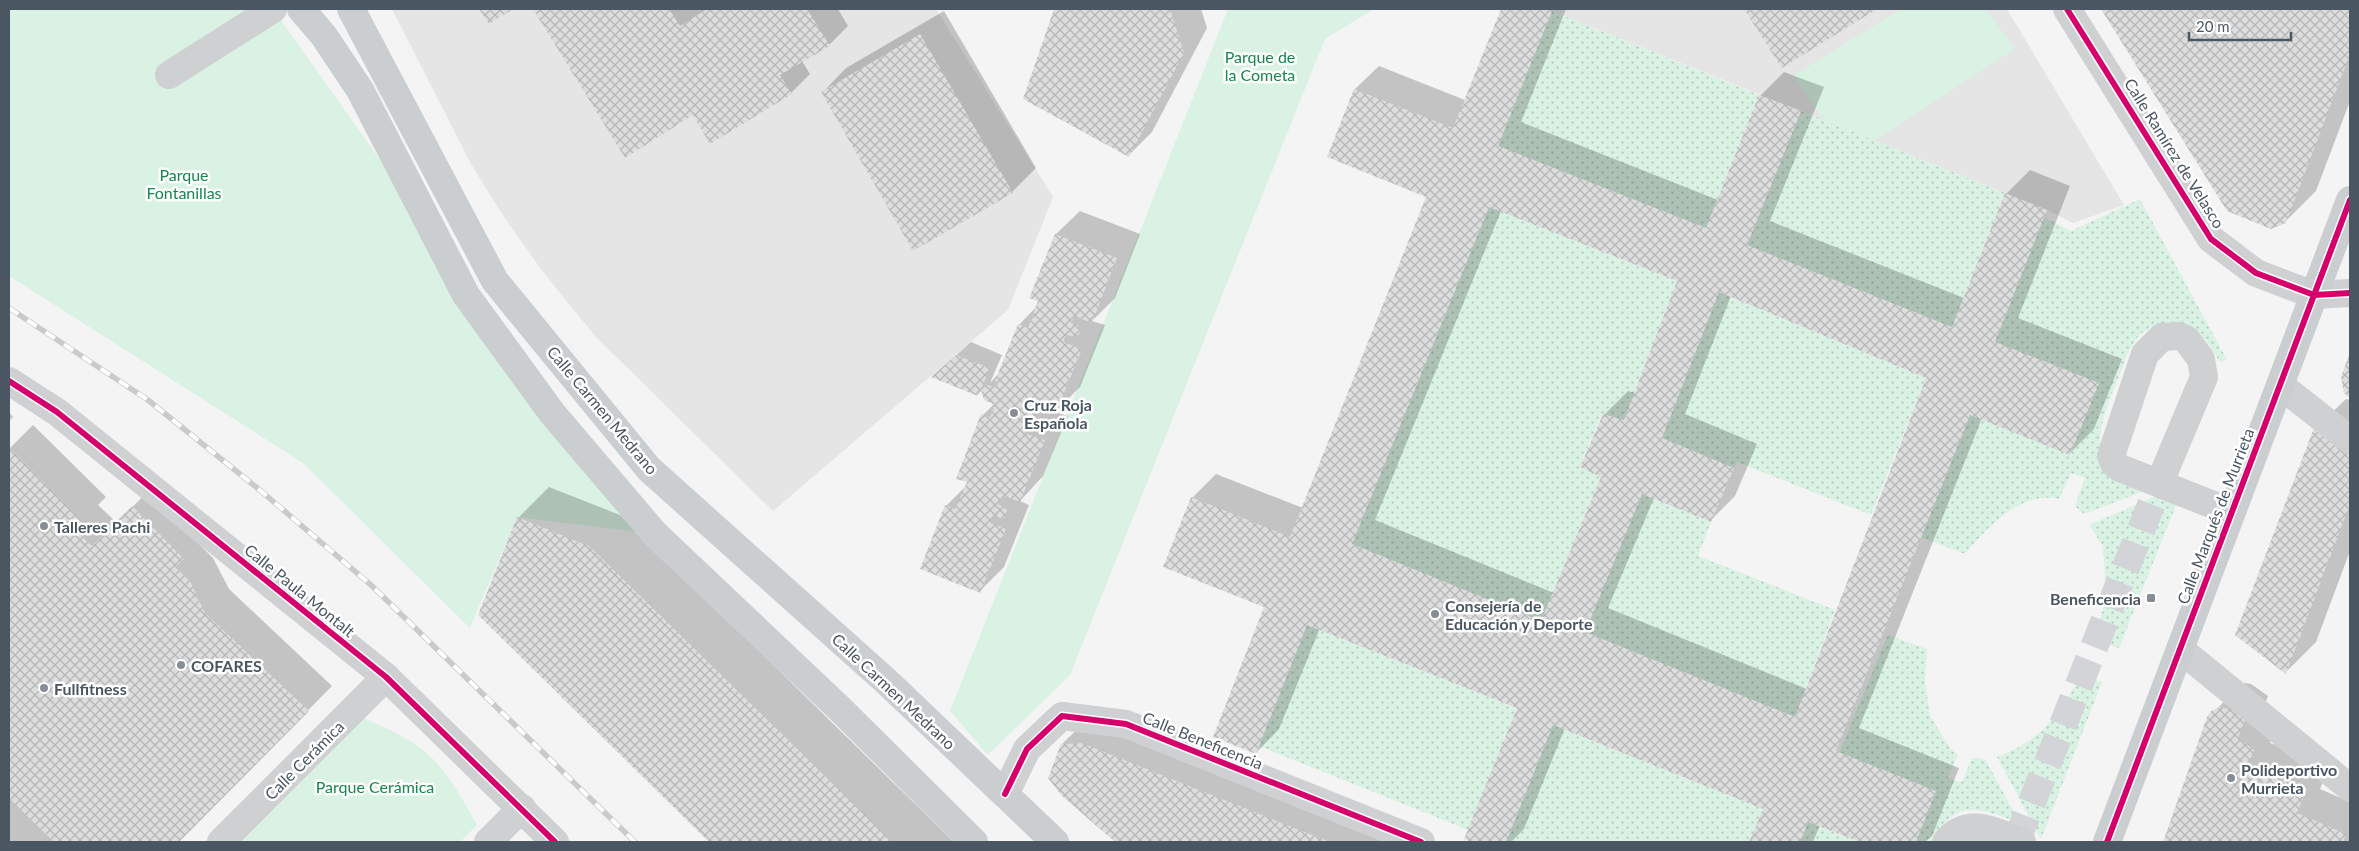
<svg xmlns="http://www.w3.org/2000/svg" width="2359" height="851" viewBox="0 0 2359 851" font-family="Lato,sans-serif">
	<defs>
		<pattern id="garden-dots" width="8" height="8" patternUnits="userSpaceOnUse" patternTransform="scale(1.25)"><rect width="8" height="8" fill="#d9f2e3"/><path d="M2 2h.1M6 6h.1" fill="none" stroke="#b2c7bb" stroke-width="1.8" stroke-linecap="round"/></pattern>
		<pattern id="building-cross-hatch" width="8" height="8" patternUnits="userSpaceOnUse" patternTransform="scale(1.25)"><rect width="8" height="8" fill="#ddddde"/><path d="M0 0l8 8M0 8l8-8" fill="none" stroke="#b5b6b7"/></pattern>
	</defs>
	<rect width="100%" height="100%" fill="#f4f4f4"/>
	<g fill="#e6e5e6">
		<polygon points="392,9 936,9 1053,197 1008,310 773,511 595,336 543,272 502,214 471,164"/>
		<polygon points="1547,9 2007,9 2124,205 2073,223 2047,210"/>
	</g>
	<g fill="#d9f2e3">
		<polygon points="9,9 273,9 473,291 655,534 517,517 470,628 303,463 9,276"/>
		<polygon points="1228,9 1374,9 1325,39 1070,675 988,755 950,711"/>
		<polygon points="1901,9 1986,9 2015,49 1875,140 1824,120 1793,76"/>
		<path d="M364,718C388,729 415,740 434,760C452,779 464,802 477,825L460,842H241Z"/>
	</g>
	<g fill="url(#garden-dots)">
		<polygon points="1552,11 1759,95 1706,228 1498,146"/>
		<polygon points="1801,111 2005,193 1952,327 1747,245"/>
		<path d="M2140,199L2227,360L2220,362C2215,355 2211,346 2205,340C2184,319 2150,316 2133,344C2126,354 2123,368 2118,379C2106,408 2097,428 2101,460L2152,488L2084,514L2075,506L2085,478L2071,473L2059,499C2021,490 1987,528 1965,554L1921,537L1970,415L2099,383L1995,342L2044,217L2071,231Z"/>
		<polygon points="1489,207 1677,281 1624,420 1602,414 1580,466 1601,477 1541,621 1352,544"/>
		<polygon points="1719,292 1926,378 1871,515 1737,462 1734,468 1662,438"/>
		<polygon points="2163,493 2178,500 2119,648 2094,639 2103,609 2105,575 2103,546 2089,525"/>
		<polygon points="1642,494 1711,522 1698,556 1835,610 1795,717 1585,632"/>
		<polygon points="1307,625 1517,708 1468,830 1259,746"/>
		<path d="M1888,635L1927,649L1925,681L1930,716L1952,751L1958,754L1948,778L1962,782L1972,758L1985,759L2020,823C1982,809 1954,796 1934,842H1916L1936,791L1839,753Z"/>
		<path d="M2081,675L2102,682L2041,839L1997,757C2041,741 2059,715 2081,675Z"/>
		<polygon points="1553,725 1763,809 1749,842 1506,842"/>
		<polygon points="1808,822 1860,842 1800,842"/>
	</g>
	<g fill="#0003" fill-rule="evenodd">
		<polygon points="535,9 838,9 848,26 829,45 802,61 810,74 791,93 693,114 626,156"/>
		<polygon points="1055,9 1201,9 1207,28 1152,132 1129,155 1024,99"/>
		<path d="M1502,9H1566L1521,122L1718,200L1760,96L1784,72L1824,87L1770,221L1964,298L2006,194L2030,170L2070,186L2018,318L2122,359L2094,429L2070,453L1982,418L1859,728L1959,768L1932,836L1925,842H1864L1820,825L1813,842H1751L1764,808L1565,728L1524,829L1511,842H1474L1466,839L1518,708L1320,628L1279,729L1256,753L1266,607L1192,498L1216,474L1303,508L1428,196L1355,89L1379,66L1465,100ZM1501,211L1679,281L1635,393L1628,391L1604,415L1603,476L1554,593L1375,520ZM1731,296L1927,377L1807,689L1608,608L1654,498L1711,520L1735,496L1757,444L1685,414Z"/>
		<polygon points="1746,9 1874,9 1782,67"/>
		<polygon points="2102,9 2350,9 2350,101 2316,191 2285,222 2228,210"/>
		<polygon points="944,11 1036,168 1012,192 823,92 846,68"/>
		<polygon points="1080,211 1140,234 1115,298 1092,321 1105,325 1080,387 1055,412 1068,416 1043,476 1020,501 1029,505 1004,567 980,591 946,506 967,485 983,415 994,404 982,390 977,395 933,376 971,342 1002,355 990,383 999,373 1019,325 1037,306 1056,234"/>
		<polygon points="2346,399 2350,400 2350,551 2316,642 2285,673 2315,429"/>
		<polygon points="9,412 13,417 9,421"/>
		<polygon points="33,425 106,497 98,505 117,523 156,483 198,543 213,558 229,589 332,686 178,842 9,842 9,449"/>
		<polygon points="549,487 620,515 954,842 710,842 479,615 518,518"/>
		<polygon points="2245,683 2251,684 2268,696 2261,714 2277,726 2270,743 2330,765 2320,789 2350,802 2350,842 2164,842 2209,718 2238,686"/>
		<polygon points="1113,713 1436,842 1117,842 1062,794 1062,744 1093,714"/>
	</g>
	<g fill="url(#building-cross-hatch)" fill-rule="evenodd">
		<polygon points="479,9 513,9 489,24"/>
		<polygon points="533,9 669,9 680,26 707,9 807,9 830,46 780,75 792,94 710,144 693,115 625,158"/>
		<polygon points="1054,9 1170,9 1184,53 1129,157 1023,99"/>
		<path d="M1501,9H1547L1552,11L1498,146L1706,228L1759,95L1801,111L1747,245L1952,327L2005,193L2047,210L1995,342L2099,383L2070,455L1970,415L1836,751L1936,791L1916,842H1860L1808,822L1800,842H1749L1763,809L1553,725L1506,842H1471L1464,839L1517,708L1307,625L1256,754L1213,737L1264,607L1163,567L1191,497L1290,537L1426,197L1327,157L1354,89L1453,128ZM1489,207L1677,281L1624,420L1603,414L1580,467L1601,477L1541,621L1352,544ZM1719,292L1926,378L1795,717L1585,632L1642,494L1711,522L1734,468L1662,438Z"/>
		<polygon points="1744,9 1877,9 1782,68"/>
		<polygon points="2101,9 2350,9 2350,54 2286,223 2271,229 2227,211"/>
		<polygon points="920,34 1013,193 913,251 821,92"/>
		<polygon points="1055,234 1117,258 1092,323 1074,316 1071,323 1078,325 1080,333 1076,337 1066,335 1063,342 1082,349 1056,413 1035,404 1036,421 1024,433 1045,440 1020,502 1002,496 998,504 1007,510 1007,517 1000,519 993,516 990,523 1006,529 980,593 920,569 945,505 955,509 967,482 956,479 981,414 990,417 995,405 984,400 981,390 988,385 996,388 999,382 995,381 1018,324 1028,328 1038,301 1029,298"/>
		<polygon points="2350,352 2350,398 2344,393 2341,377"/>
		<polygon points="956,355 990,368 978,396 931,377"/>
		<polygon points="2314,428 2350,453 2350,504 2286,674 2235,635"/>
		<polygon points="9,447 83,522 75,530 92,546 132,506 184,559 175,567 190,581 205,613 309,711 179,842 54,842 9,799"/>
		<polygon points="517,517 589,546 893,842 709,842 478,615"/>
		<polygon points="2220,707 2230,709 2245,720 2238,738 2254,750 2247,767 2307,789 2297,813 2346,834 2343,842 2163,842 2207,717 2211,711"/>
		<polygon points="1082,743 1277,821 1330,842 1115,842 1061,795 1048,778 1061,744"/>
	</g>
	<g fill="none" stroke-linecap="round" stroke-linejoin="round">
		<polyline stroke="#d2d4d7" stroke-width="28" stroke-dasharray="28 14" stroke-linecap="butt" points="2016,842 2165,470"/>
		<g stroke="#ced0d2" stroke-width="28">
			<polyline points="2067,9 2211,239 2256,273 2314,295 2350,293"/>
			<polyline points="169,75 273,9"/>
			<polyline points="9,381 57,412 386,677 555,842"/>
			<polyline points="2280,385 2350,440"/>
			<polyline points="2165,470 2204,377 2201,359 2186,339 2179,336 2162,337 2145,354 2111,456 2114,463 2120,468 2231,512"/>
			<polyline points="2180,649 2350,788"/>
			<polyline points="1005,794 1027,749 1062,716 1126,724 1421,842"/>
			<polyline points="221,842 386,677"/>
			<polyline points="488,842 522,808"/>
			<path d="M1946,842C1968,815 1996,832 2022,842"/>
		</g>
		<g stroke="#caced1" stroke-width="28">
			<polyline points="301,9 324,36 360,90 466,295 552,413 655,534 840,709 974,842"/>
			<polyline points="351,9 495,281 649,469 887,682 1055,842"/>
			<polyline points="2107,842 2350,200"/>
		</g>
		<g stroke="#c9cacc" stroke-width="5.5">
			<polyline id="rail" points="9,308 148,400 261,491 371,585 635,842"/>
		</g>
		<use href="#rail" stroke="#fff" stroke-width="4" stroke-dasharray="11" stroke-linecap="butt"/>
		<g stroke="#fff" stroke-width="9">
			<g id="cycleway">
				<polyline points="2067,9 2211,239 2256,273 2314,295 2350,293"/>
				<polyline points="9,381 57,412 386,677 555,842"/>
				<polyline points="1005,794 1027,749 1062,716 1126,724 1421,842"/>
				<polyline points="2107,842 2350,200"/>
			</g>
		</g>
		<use href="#cycleway" stroke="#d6006c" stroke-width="6"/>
	</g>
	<g fill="#868d94" stroke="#fff" stroke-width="2">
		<circle cx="1014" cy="413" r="5"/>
		<circle cx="44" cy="526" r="5"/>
		<rect x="2146" y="593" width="10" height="10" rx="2.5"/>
		<circle cx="1435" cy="614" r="5"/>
		<circle cx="181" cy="665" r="5"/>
		<circle cx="44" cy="688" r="5"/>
		<circle cx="2231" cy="778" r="5"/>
	</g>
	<g text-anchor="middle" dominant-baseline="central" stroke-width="5" stroke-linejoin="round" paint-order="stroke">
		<g font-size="16" fill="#17864f" stroke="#fff">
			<text x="1260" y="56">Parque de<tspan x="1260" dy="18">la Cometa</tspan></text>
			<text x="184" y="174">Parque<tspan x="184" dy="18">Fontanillas</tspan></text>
			<text x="375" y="786">Parque Cerámica</text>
		</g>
		<g font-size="16" fill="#4a5661" stroke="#fff">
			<text transform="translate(2175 153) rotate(58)">Calle Ramírez de Velasco</text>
			<text transform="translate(603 410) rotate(50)">Calle Carmen Medrano</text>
			<text transform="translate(2215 516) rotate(-69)">Calle Marqués de Murrieta</text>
			<text transform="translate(300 590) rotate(39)">Calle Paula Montalt</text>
			<text transform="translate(894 691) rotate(43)">Calle Carmen Medrano</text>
			<text transform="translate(1203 740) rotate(22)">Calle Beneficencia</text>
			<text transform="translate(304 760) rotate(-45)">Calle Cerámica</text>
		</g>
		<g font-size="16" font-weight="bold" fill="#4a5661" stroke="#fff" text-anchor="start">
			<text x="1024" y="404">Cruz Roja<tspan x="1024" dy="18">Española</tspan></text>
			<text x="54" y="526">Talleres Pachi</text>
			<text x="2141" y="598" text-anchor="end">Beneficencia</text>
			<text x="1445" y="605">Consejería de<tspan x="1445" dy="18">Educación y Deporte</tspan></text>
			<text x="191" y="665">COFARES</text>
			<text x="54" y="688">Fullfitness</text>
			<text x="2241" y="769">Polideportivo<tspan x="2241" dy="18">Murrieta</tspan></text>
		</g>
	</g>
	<rect width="2359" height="851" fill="none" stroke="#4a5661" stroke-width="20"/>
	<path d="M2189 32v8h102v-8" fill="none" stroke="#4a5661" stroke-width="2.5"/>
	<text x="2196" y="32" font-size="15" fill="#4a5661" stroke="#ffffff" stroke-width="4" paint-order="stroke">20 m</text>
</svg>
